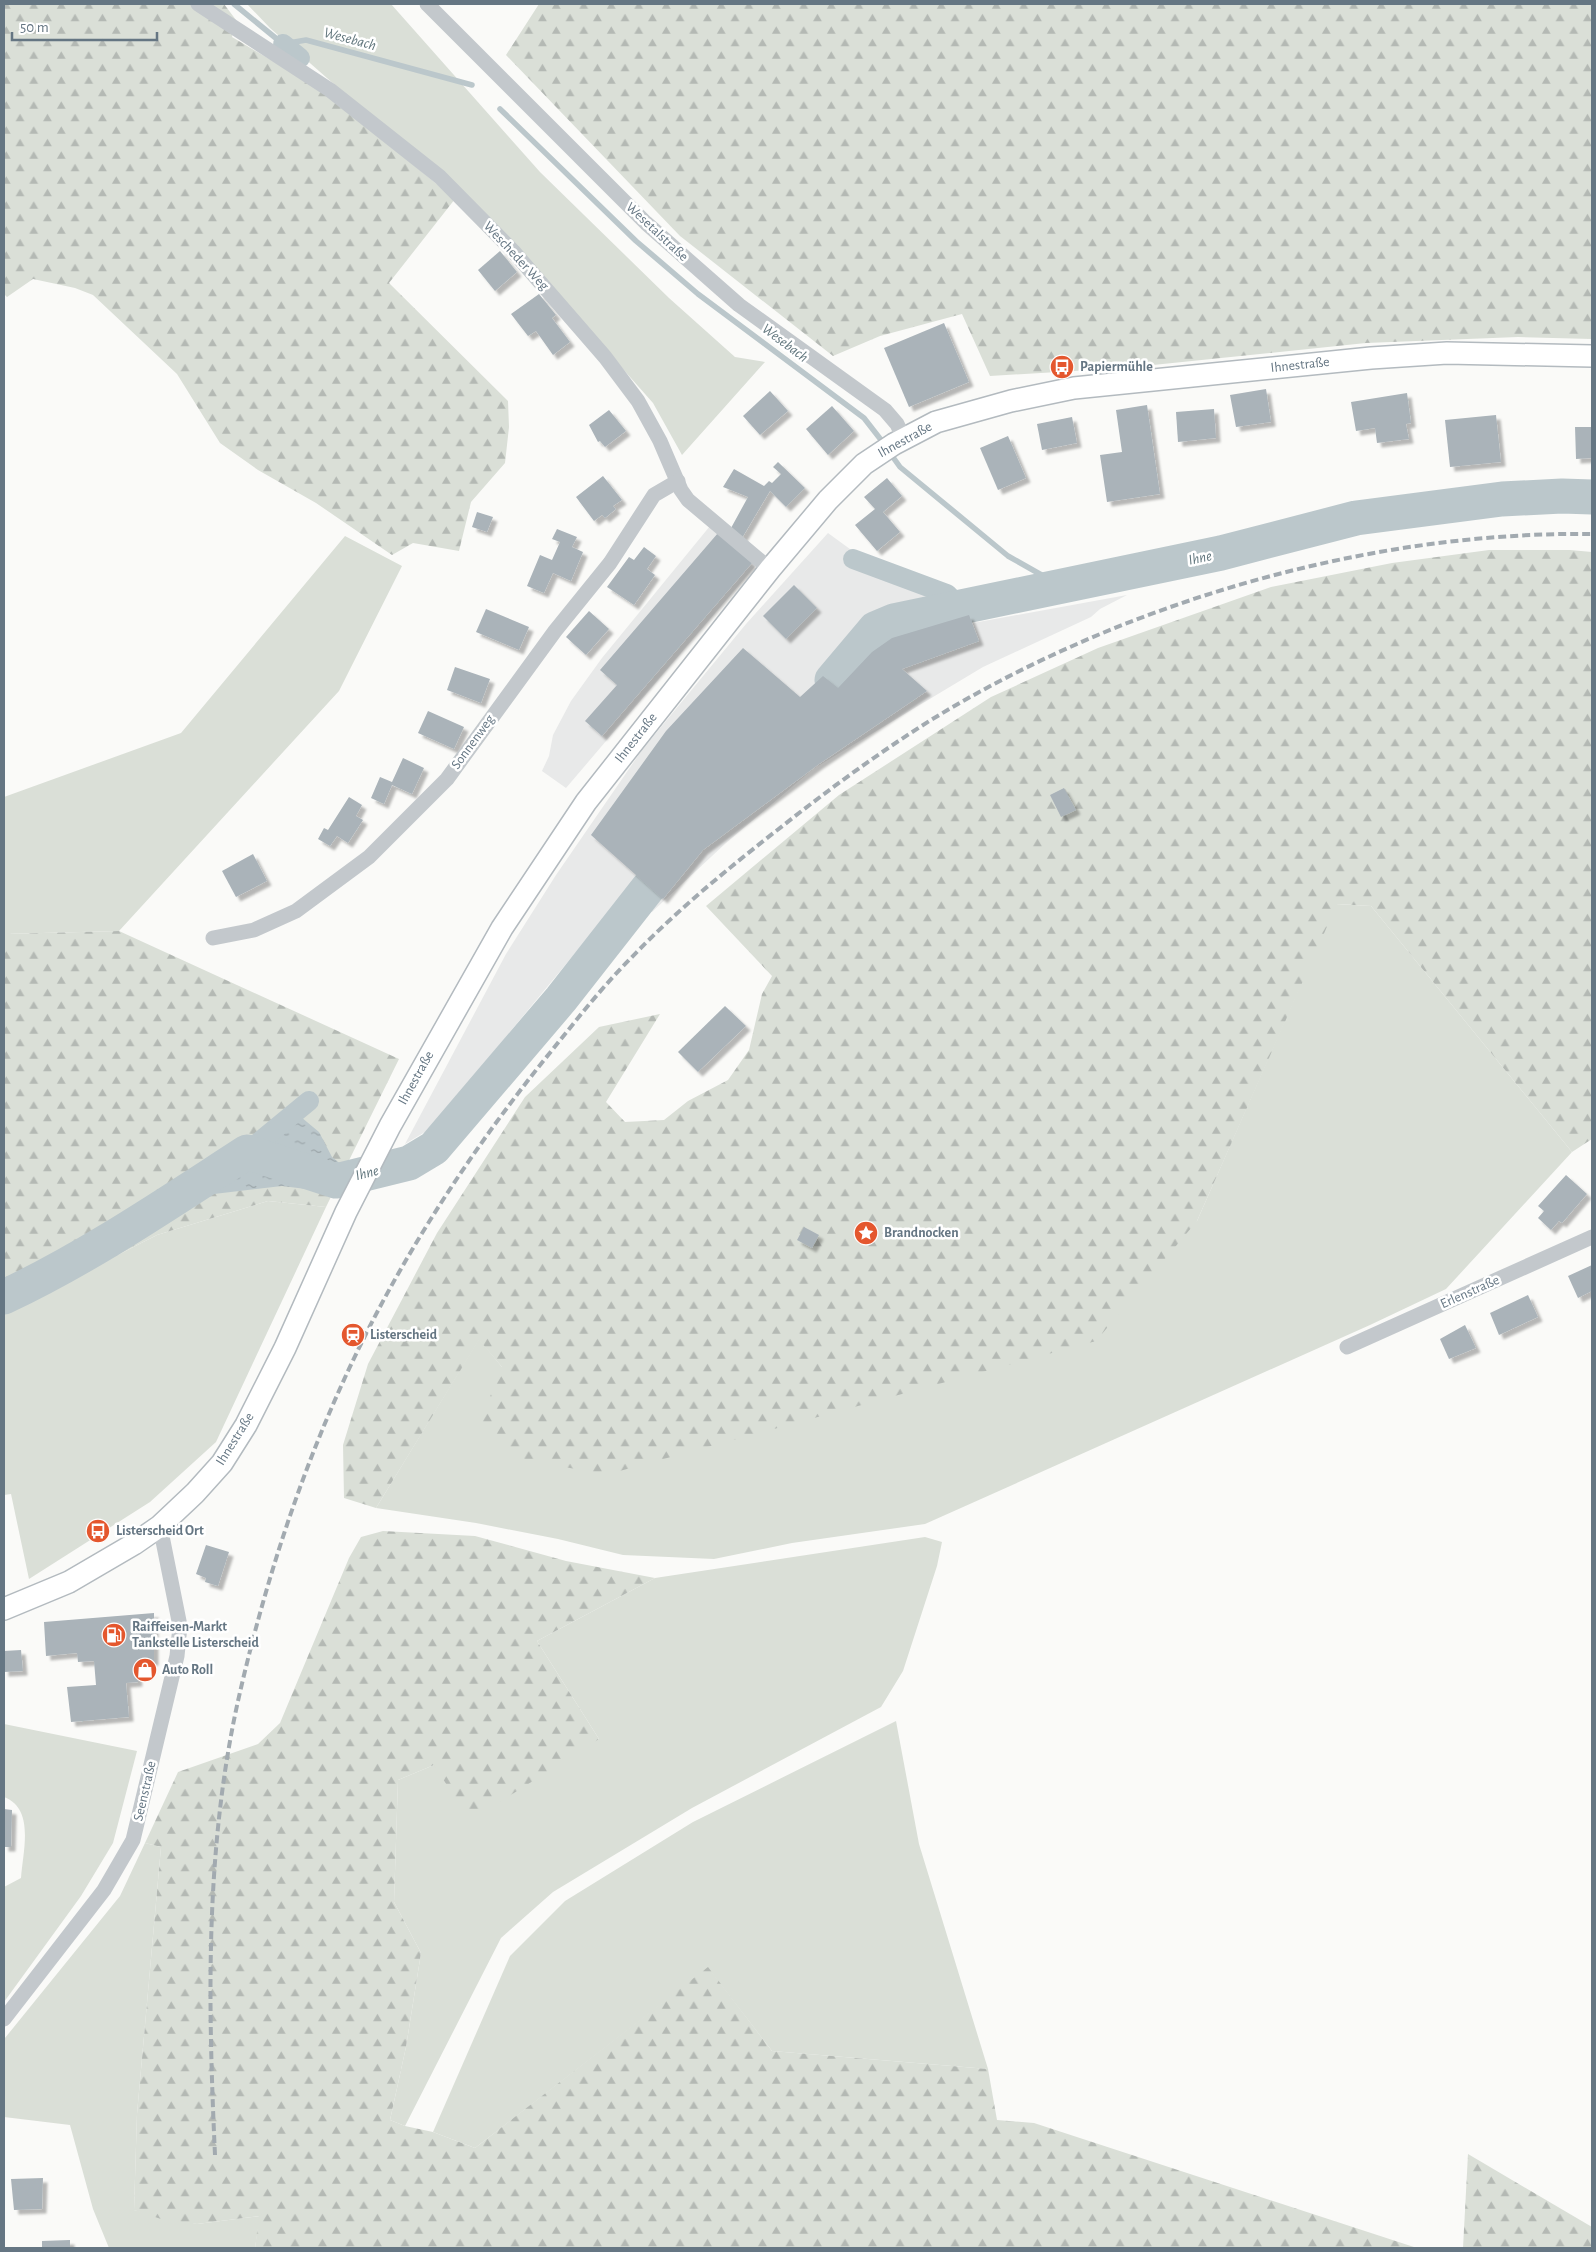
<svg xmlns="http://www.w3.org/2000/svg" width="1596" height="2252" viewBox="0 0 1596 2252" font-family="'Alegreya Sans',sans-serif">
	<defs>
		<pattern id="forest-firs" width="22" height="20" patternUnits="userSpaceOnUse" patternTransform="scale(1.25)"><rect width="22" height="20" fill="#dadfd7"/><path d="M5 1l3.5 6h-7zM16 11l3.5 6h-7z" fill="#b4b9b4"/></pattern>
		<pattern id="water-ripples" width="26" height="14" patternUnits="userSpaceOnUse" patternTransform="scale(1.25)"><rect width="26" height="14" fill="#bbc7cb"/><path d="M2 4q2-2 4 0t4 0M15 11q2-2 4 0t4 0" fill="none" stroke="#9ca6aa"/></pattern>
		<filter id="shadow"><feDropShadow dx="4.5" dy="4.5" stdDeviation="1" flood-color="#0004"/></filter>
	</defs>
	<rect width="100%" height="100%" fill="#fafaf8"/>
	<g fill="#e8e9e9">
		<polygon points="710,526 756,565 566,788 542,771 549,756 553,735 571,701 602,658"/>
		<polygon points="828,533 854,552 851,563 939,598 951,620 969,615 973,623 1127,595 1100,609 1091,617 983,667 813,769 726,843 652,912 623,895 443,1113 430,1129 405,1144 506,954 556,875 642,750 746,624"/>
	</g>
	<g fill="#dadfd7">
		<polygon points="247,4 391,4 540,172 669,298 735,357 765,362 682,455 653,403 499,229 270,28"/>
		<polygon points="345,536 402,566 339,691 119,931 4,934 4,797 181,733"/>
		<polygon points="1336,904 1371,906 1572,1152 1446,1289 1370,1325 925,1524 792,1543 714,1559 623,1555 558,1539 476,1523 376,1508 479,1339 502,1367 1197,1221"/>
		<polygon points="268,1201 326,1207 216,1442 150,1502 29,1579 11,1494 4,1495 4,1313 157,1235"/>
		<polygon points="925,1537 942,1542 937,1566 903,1671 881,1707 692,1808 553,1892 501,1938 405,2126 390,2120 406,2047 421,1953 394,1902 398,1780 434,1765 599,1739 537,1641 655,1578"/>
		<polygon points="896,1721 919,1844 988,2069 772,2051 708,1968 475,2148 433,2132 510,1956 565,1901 693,1822"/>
		<path d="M4,1724L137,1751L113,1843L81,1896L4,2002V1887L21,1878C23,1850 35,1809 4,1797Z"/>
		<polygon points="145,1843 161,1847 137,2114 134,2210 197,2224 260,2216 255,2248 109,2248 93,2209 70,2125 4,2117 5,2038 120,1896"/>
	</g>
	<g fill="url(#forest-firs)">
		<polygon points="4,4 224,4 236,20 232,37 322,90 455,199 389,283 508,401 509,427 505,463 471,502 459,551 413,543 392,555 316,503 258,470 220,443 177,374 93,295 75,288 33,279 7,297 4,294"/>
		<polygon points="539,4 1592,4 1592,339 1518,337 1366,343 1124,368 990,376 962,314 880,336 833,356 680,236 506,55"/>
		<polygon points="1489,550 1570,550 1592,552 1592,1139 1572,1152 1371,906 1337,904 1197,1221 1096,1341 605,1475 515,1457 477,1429 502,1367 479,1340 376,1508 344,1498 343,1445 368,1364 437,1233 525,1097 599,1027 660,1014 606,1102 625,1122 664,1120 688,1101 728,1080 749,1050 762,994 772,976 706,906 839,795 991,697 1098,648 1271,587 1392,563"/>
		<polygon points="119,931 399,1059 326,1207 268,1201 157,1235 4,1313 4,934"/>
		<polygon points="383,1531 475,1536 566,1561 655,1578 537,1641 599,1739 470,1821 434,1765 398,1780 394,1902 421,1953 406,2047 390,2120 405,2126 433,2132 475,2148 708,1967 772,2051 988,2069 997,2120 1034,2123 1417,2248 255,2248 259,2216 197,2224 161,2219 134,2210 137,2114 161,1847 145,1843 178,1772 258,1744 280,1723 349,1558 361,1537"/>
		<polygon points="1468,2154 1592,2227 1592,2248 1463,2248"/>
	</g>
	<polygon fill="url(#water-ripples)" points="301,1117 319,1132 332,1157 343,1166 330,1192 282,1186 214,1194 215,1187 219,1182 259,1156"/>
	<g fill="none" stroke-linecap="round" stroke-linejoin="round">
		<g stroke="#bbc7cb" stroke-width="5.5">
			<polyline points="234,4 283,44 306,40 472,85"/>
			<polyline points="500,109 636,241 698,294 864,418 885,445"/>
			<polyline points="890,453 900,467 1008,556 1061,586"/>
		</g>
		<g stroke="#bbc7cb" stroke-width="20">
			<polyline points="283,44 300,58"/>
			<polyline points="853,559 947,594 959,606"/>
			<polyline points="247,1152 309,1101"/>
		</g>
		<g stroke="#bbc7cb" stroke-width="35">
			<polyline points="832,680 875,629 894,621 1221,553 1356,518 1502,499 1562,496 1592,497"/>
			<path d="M4,1297C89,1257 168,1203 247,1152L336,1181L409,1163L434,1148L561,999L648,888"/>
		</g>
	</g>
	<g fill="#aab3b9" filter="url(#shadow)">
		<polygon points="500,251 517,272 495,291 478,270"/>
		<polygon points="539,294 556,315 552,318 570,342 553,355 536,331 528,336 511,314"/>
		<polygon points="944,323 969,382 909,407 884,348"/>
		<polygon points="1266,389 1271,422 1236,427 1230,395"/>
		<polygon points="770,391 788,411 760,435 743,416"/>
		<polygon points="1407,393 1411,423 1406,424 1409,439 1377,443 1375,428 1356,431 1351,402"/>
		<polygon points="1147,405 1160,494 1107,502 1100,455 1122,452 1116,410"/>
		<polygon points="832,406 854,431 828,455 806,429"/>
		<polygon points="1214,409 1216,438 1178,442 1176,412"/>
		<polygon points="609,410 626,431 605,447 600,441 598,442 589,425"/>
		<polygon points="1496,415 1501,462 1450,467 1445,420"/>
		<polygon points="1072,417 1077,443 1042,450 1037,424"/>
		<polygon points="1575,427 1592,427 1592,458 1576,459"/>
		<polygon points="1008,436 1026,478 998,490 980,448"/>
		<polygon points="778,462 805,488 786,507 770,491 742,538 731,528 748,497 723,487 734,469 764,486 769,481 772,483 781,474 773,467"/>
		<polygon points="603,476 622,500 613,506 616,509 605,518 602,515 594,521 576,497"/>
		<polygon points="887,478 902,496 883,512 900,532 877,551 855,525 875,509 864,497"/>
		<polygon points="477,512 493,517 487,532 472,527"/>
		<polygon points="557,529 577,537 572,547 583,552 571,581 553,573 544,593 527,586 540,555 552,560 560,542 552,539"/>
		<polygon points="718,533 752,563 602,736 585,721 617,685 600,670"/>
		<polygon points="644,547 656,556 647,569 655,575 634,605 607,587 629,557 634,560"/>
		<polygon points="794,585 817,608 786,639 763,616"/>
		<polygon points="486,609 529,627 519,650 476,632"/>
		<polygon points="589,611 609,629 586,655 566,637"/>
		<polygon points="969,615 979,641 902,669 927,691 819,764 703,850 663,899 591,835 666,731 743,648 800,697 823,676 838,688 872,652 892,638"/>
		<polygon points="455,667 490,679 481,703 447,690"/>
		<polygon points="428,711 464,727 454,749 418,733"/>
		<polygon points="403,758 424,768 412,794 392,785 384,804 371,798 380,777 392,782"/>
		<polygon points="1064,788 1076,810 1061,817 1050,795"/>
		<polygon points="349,797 362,805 356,816 363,820 348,843 337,836 330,846 318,839 324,828 328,830"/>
		<polygon points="253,854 267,881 236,897 222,871"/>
		<polygon points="725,1006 746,1026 698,1072 678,1052"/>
		<polygon points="1566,1175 1587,1194 1562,1223 1559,1221 1551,1230 1538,1218 1544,1211 1538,1206"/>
		<polygon points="804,1227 819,1235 812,1248 797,1240"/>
		<polygon points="1592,1265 1592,1291 1578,1298 1568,1276"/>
		<polygon points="1528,1295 1538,1317 1499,1335 1490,1313"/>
		<polygon points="1465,1325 1476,1348 1449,1359 1440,1339"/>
		<polygon points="206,1545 229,1552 218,1586 205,1582 206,1578 196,1574"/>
		<polygon points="154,1613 154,1661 136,1662 138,1682 126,1683 129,1717 71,1722 67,1687 96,1685 94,1661 78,1662 77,1653 46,1656 44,1622"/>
		<polygon points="21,1650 23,1671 4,1672 4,1651"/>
		<polygon points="4,1809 12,1810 11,1847 4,1847"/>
		<polygon points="43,2178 42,2209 14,2210 11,2179"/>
		<polygon points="70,2240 70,2248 42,2248 42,2241"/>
	</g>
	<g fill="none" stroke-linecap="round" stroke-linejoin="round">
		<g stroke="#b3babf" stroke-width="24">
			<polyline id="secondary" points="4,1609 69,1582 134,1544 160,1526 195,1493 222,1463 246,1425 285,1348 346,1212 390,1126 502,928 586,802 770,569 828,500 864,464 894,444 936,422 1011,401 1074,388 1371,358 1447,353 1592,356"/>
		</g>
		<g stroke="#c3c8cc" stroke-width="15">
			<polyline points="198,4 330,90 440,177 513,251 605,357 638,401 660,441 681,490 688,500 770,569"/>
			<polyline points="427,4 646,223 739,305 885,410 897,424 904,439"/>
			<polyline points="213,938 254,930 296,911 369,857 447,779 555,631 610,563 654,495 678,481"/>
			<polyline points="1347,1347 1592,1237"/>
			<polyline points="4,2019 104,1890 133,1840 177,1656 180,1626 160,1526"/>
		</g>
		<use href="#secondary" stroke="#fff" stroke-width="21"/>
		<path stroke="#a2aab0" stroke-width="4" stroke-dasharray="8 4" stroke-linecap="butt" d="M215,2155C208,2004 205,1850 238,1701C265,1581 304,1461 358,1350C410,1243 478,1141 553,1049C578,1018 603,986 631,958C678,909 731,866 785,824C832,787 880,752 931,720C1122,603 1368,531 1592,534"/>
	</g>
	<defs>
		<g id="bus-disc" transform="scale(1.25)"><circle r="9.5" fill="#e4572e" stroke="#fff"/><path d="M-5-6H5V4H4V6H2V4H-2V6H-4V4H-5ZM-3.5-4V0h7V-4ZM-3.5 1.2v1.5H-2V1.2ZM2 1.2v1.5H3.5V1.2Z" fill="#fff"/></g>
		<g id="sight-disc" transform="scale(1.25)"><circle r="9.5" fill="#e4572e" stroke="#fff"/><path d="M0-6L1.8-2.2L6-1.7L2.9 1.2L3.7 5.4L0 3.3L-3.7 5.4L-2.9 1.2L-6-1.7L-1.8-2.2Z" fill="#fff"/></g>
		<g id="station-disc" transform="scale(1.25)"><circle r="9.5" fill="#e4572e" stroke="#fff"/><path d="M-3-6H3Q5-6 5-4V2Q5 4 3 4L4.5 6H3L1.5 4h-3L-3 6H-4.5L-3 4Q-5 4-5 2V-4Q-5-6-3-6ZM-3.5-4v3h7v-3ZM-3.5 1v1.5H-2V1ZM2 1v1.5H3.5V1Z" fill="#fff"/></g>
		<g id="fuel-disc" transform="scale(1.25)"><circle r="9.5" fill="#e4572e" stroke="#fff"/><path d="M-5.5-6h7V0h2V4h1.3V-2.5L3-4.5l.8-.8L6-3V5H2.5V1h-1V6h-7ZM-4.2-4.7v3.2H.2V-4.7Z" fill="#fff"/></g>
		<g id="shop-disc" transform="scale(1.25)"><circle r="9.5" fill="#e4572e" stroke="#fff"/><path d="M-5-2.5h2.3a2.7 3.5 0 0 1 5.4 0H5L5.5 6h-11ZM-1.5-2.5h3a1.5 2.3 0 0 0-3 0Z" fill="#fff"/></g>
	</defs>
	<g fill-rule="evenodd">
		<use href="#bus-disc" x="1062" y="367"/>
		<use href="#sight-disc" x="866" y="1233"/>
		<use href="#station-disc" x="353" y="1335"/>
		<use href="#bus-disc" x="98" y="1531"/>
		<use href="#fuel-disc" x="114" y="1635"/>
		<use href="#shop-disc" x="145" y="1670"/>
	</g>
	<g text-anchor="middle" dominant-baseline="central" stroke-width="5" stroke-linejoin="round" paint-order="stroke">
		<g font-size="14" fill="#657683" stroke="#fff">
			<text transform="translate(657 232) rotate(43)">Wesetalstraße</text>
			<text transform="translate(516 256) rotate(47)">Wescheder Weg</text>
			<text transform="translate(1300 365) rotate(-6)">Ihnestraße</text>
			<text transform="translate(905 440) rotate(-29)">Ihnestraße</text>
			<text transform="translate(636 738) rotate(-52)">Ihnestraße</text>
			<text transform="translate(473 742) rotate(-54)">Sonnenweg</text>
			<text transform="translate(416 1078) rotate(-61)">Ihnestraße</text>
			<text transform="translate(1470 1292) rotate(-24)">Erlenstraße</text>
			<text transform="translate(235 1439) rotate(-58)">Ihnestraße</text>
			<text transform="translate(145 1791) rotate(-77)">Seenstraße</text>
		</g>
		<g font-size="14" font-weight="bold" fill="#657683" stroke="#fff" text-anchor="start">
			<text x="1080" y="367">Papiermühle</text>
			<text x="884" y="1233">Brandnocken</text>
			<text x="370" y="1335">Listerscheid</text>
			<text x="116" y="1531">Listerscheid Ort</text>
			<text x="132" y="1627">Raiffeisen-Markt<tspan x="132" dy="16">Tankstelle Listerscheid</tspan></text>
			<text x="162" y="1670">Auto Roll</text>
		</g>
		<g font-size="15" font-style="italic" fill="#60757c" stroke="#fff">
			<text transform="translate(350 39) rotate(15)">Wesebach</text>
			<text transform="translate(785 343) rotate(37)">Wesebach</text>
			<text transform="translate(1200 558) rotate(-12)">Ihne</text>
			<text transform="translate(367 1173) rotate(-14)">Ihne</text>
		</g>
	</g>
	<rect width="1596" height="2252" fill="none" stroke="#657683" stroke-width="10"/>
	<path d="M12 32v8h145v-8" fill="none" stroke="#657683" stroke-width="2.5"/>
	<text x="20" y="32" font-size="15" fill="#657683" stroke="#ffffff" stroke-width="4" paint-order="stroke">50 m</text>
</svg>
